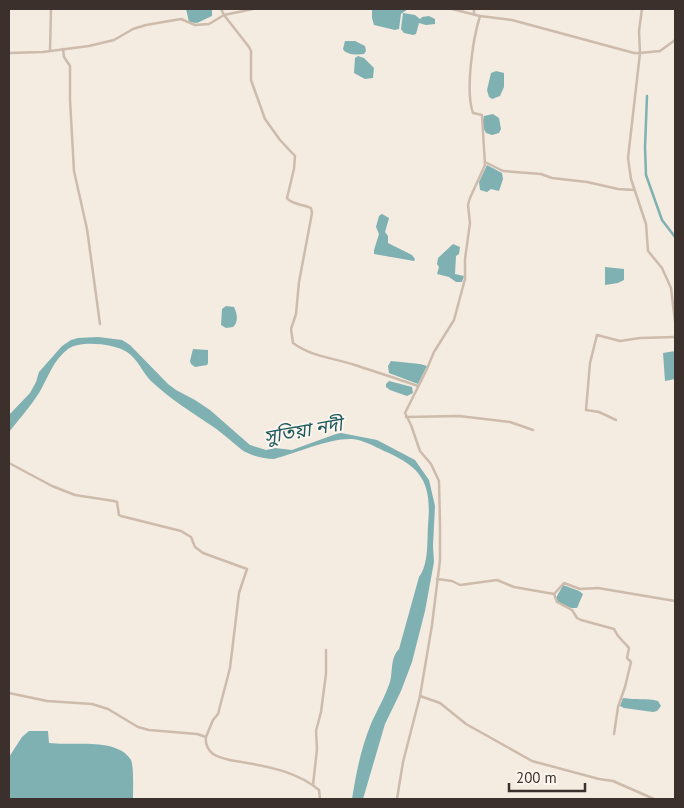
<svg xmlns="http://www.w3.org/2000/svg" width="684" height="808" viewBox="0 0 684 808" font-family="'PT Sans','Noto Sans Bengali',sans-serif">
	<rect width="100%" height="100%" fill="#f4ebe1"/>
	<g fill="#7fb0b2">
		<polygon points="186,9 212,9 212,16 197,23 189,22"/>
		<polygon points="372,9 408,9 401,14 399,29 395,30 374,25 372,18"/>
		<polygon points="403,13 415,15 420,19 422,17 429,16 435,19 435,24 426,25 419,23 416,34 413,35 404,33 401,29"/>
		<path d="M345,41H355L365,46L366,51L364,54C357,55 346,55 343,49Z"/>
		<polygon points="358,56 364,58 374,68 373,78 365,79 354,73 355,58"/>
		<polygon points="496,71 504,73 504,87 500,96 492,99 489,97 487,90 491,73"/>
		<path d="M493,114L499,118L501,129L499,133L492,135L486,133C483,128 482,122 484,116Z"/>
		<polygon points="487,165 502,173 503,179 499,191 491,189 487,192 480,190 479,182"/>
		<polygon points="382,214 389,218 385,232 388,236 388,243 412,255 415,259 414,261 374,254 374,250 379,234 376,227 379,216"/>
		<polygon points="453,244 460,247 459,254 456,256 455,274 464,276 462,282 456,282 449,277 437,274 439,267 437,264 438,258"/>
		<polygon points="605,267 624,269 624,280 618,283 605,285"/>
		<path d="M226,306L234,307C237,313 239,322 233,327L226,328L221,325L222,309Z"/>
		<path d="M98,337L122,340L130,345L168,384L176,390L195,400L210,410L250,445L266,450L275,448L292,450L336,434L341,433L377,440L415,460L429,480L435,506L433,546L434,562L425,611L412,662L401,691L385,724L363,799H352C356,774 361,748 371,724C377,710 385,697 390,682C393,671 390,658 399,649L419,577C429,564 427,540 428,525C432,483 422,467 384,451C374,446 363,440 352,439C330,438 296,453 274,459C263,459 252,456 242,450C233,443 225,435 215,428C193,413 171,400 151,381C143,373 137,358 127,352C114,344 81,340 68,349C53,360 48,378 39,393C30,407 19,419 9,432V415L30,393L36,382L39,372L62,346L71,340L78,338Z"/>
		<polygon points="193,349 208,350 208,363 207,365 195,367 191,364 190,361"/>
		<polygon points="675,351 675,379 665,381 663,353"/>
		<polygon points="391,361 420,364 427,366 418,384 389,373 388,366"/>
		<polygon points="389,381 412,387 413,393 407,396 390,390 386,387 386,384"/>
		<polygon points="563,585 579,591 583,594 577,608 571,608 558,602 556,598"/>
		<path d="M623,698C635,700 647,698 658,701L661,706L657,711L653,712L624,708L620,706Z"/>
		<path d="M29,731H48L49,743C72,746 118,737 131,760C134,767 133,790 133,799H9V757L22,737Z"/>
	</g>
	<g fill="none" stroke-linecap="round" stroke-linejoin="round">
		<polyline stroke="#7fb0b2" stroke-width="2.5" points="647,96 645,147 646,175 662,220 675,237"/>
		<g stroke="#cdbbac" stroke-width="2.5">
			<path d="M221,9L224,15L249,47L251,51V80L265,119L280,140L295,156L294,169L287,198C292,205 303,204 311,208L312,213L299,282L296,314L291,329L293,343C312,357 334,358 355,365C376,372 398,379 418,386"/>
			<polyline points="452,9 480,16 512,20 634,53 640,53 639,31 642,9"/>
			<polyline points="474,9 474,14"/>
			<polyline points="675,40 660,51 640,53 628,158 631,179 646,224 648,251 662,268 671,288 675,321"/>
			<polyline points="63,49 64,57 70,66 70,100 74,171 87,229 100,324"/>
			<polyline points="50,51 51,9"/>
			<polyline points="9,53 43,52 89,46 114,40 133,29 146,25 181,19 195,25 209,24 224,15 253,9"/>
			<polyline points="485,162 503,171 541,174 552,178 587,182 618,189 634,190"/>
			<polyline points="406,417 459,416 510,422 533,430"/>
			<polyline points="616,420 599,412 586,410 590,363 597,335 620,341 640,338 675,337"/>
			<polyline points="9,463 52,486 75,495 114,501 117,502 119,515 121,516 181,531 191,537 195,547 203,553 247,569 239,593 230,668 218,714 213,720 206,737"/>
			<polyline points="437,579 452,581 460,585 497,580 514,587 554,594 564,583 580,589 598,588 675,601"/>
			<path d="M554,594L557,602L572,610L577,618L581,620L614,629C619,640 622,639 629,648L627,658L631,662L625,687L618,707L614,734"/>
			<path d="M9,693L47,701L92,704L108,709L138,727L149,730L197,734L206,737C205,744 207,749 213,754C222,760 236,761 247,763C271,767 299,773 319,790L320,799"/>
			<polyline points="420,696 440,703 466,724 532,761 599,779 613,781 654,799"/>
			<polyline points="313,785 317,749 316,731 321,712 326,674 326,650"/>
			<path d="M397,799L403,762L420,696L432,625L440,560V525L439,481L431,464L420,451L411,425L405,413L426,371L434,352L454,320L465,279V259L470,223L468,205L470,198L485,165L482,115L473,113C465,91 473,38 480,16"/>
		</g>
	</g>
	<g text-anchor="middle" dominant-baseline="central" stroke-width="4" stroke-linejoin="round" paint-order="stroke">
		<g font-size="19" font-style="italic" fill="#1f5a5e" stroke="#fbf5ee">
			<text transform="translate(303 430) rotate(-10)">সুতিয়া নদী</text>
		</g>
	</g>
	<rect width="684" height="808" fill="none" stroke="#3b302b" stroke-width="20"/>
	<path d="M509 783v8h76v-8" fill="none" stroke="#3b302b" stroke-width="2.5"/>
	<text x="516" y="783" font-size="15" fill="#3b302b" stroke="#fbf5ee" stroke-width="4" paint-order="stroke">200 m</text>
</svg>
